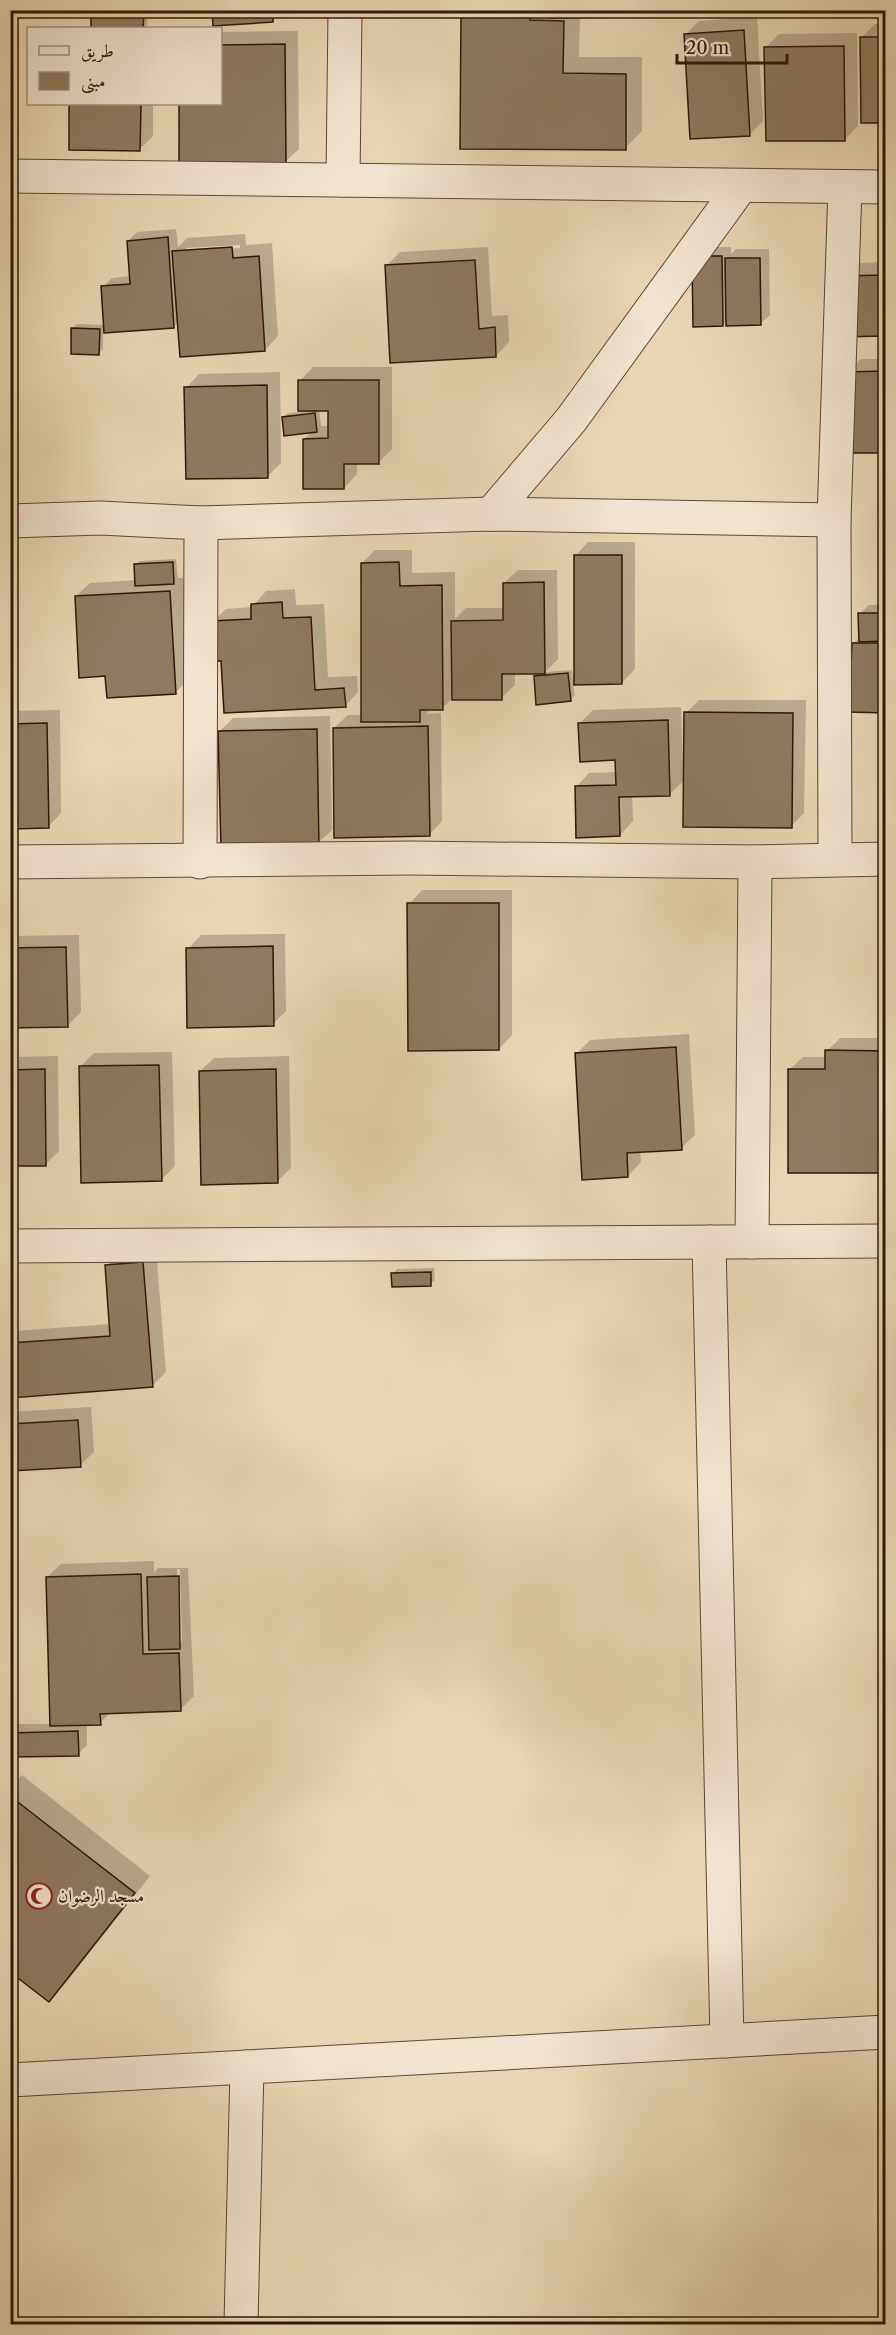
<svg xmlns="http://www.w3.org/2000/svg" width="896" height="2335" viewBox="0 0 896 2335" font-family="'Libre Caslon Text',Amiri,serif">
	<rect width="100%" height="100%" fill="#ebd6b3"/>
	<filter id="stains"><feTurbulence type="fractalNoise" baseFrequency=".00333" numOctaves="4"/><feColorMatrix values="0 0 0 0 .2 0 0 0 0 .09 0 0 0 0 .02 0 0 0 .5 -.17"/></filter>
	<radialGradient id="worn" r=".72"><stop offset=".6" stop-color="#630" stop-opacity="0"/><stop offset="1" stop-color="#630" stop-opacity=".3"/></radialGradient>
	<g fill="#0003" fill-rule="evenodd">
		<polygon points="96,10 148,11 147,28 93,28 93,13"/>
		<polygon points="214,10 282,10 272,21"/>
		<polygon points="464,10 637,10 631,16 580,16 579,57 642,57 642,131 625,148 462,12"/>
		<polygon points="757,17 763,121 750,134 686,34 699,21"/>
		<polygon points="875,24 886,24 886,121 862,37"/>
		<polygon points="298,31 299,149 285,162 181,163 180,104 220,104 220,32"/>
		<polygon points="857,33 858,126 845,139 766,47 779,34"/>
		<polygon points="71,104 153,104 153,136 139,150 70,148"/>
		<path d="M176,229L178,247L187,238L245,234L246,245L272,243L278,336L265,350L179,321L173,327L103,332V349L99,353L73,328L77,324L105,325L103,287L112,278L131,276L128,241L137,232ZM240,245V248L186,251V248Z"/>
		<polygon points="488,247 492,316 508,315 509,342 496,356 386,266 400,252"/>
		<polygon points="703,247 731,247 731,254 736,249 769,249 770,315 760,324 728,320 723,325"/>
		<polygon points="886,262 886,451 847,372 861,359 883,359 883,335 847,336 859,263"/>
		<path d="M313,367H392V449L378,463H357V474L344,488L304,439L313,431L283,418L288,413L300,412V381ZM319,410H329V426H321Z"/>
		<polygon points="280,372 281,463 267,477 186,388 199,374"/>
		<polygon points="588,542 635,542 635,669 622,683 573,683 575,695 570,700 535,677 539,673 515,673 515,685 501,698 452,699 442,708 431,709 426,714 441,713 442,821 429,835 334,728 348,715 363,715 362,563 375,550 412,550 412,573 455,572 455,619 466,608 504,608 504,583 518,570 557,570 558,659 545,672 572,670 573,680 575,680 575,556"/>
		<polygon points="176,559 178,578 183,578 189,679 175,693 107,675 76,596 90,583 136,580 135,565 140,561"/>
		<polygon points="295,589 296,605 324,604 328,677 357,676 358,692 345,706 223,660 212,622 226,609 252,607 266,591"/>
		<polygon points="869,605 886,605 886,711 854,643 860,637 860,614"/>
		<polygon points="699,700 806,700 804,813 791,826 685,779 670,794 632,795 633,821 620,835 576,787 589,773 617,772 616,759 580,723 593,710 681,707 683,765 685,765 686,713"/>
		<polygon points="60,710 61,813 48,827 10,827 10,711"/>
		<polygon points="330,716 332,830 318,843 220,731 233,718"/>
		<polygon points="422,890 512,890 512,1035 499,1049 409,904"/>
		<polygon points="285,934 286,1011 273,1024 188,949 201,935"/>
		<polygon points="79,935 81,1012 67,1026 10,1027 10,936"/>
		<polygon points="689,1034 695,1135 681,1148 640,1151 641,1162 628,1176 577,1053 590,1040"/>
		<polygon points="840,1038 886,1038 886,1171 789,1070 803,1057 827,1057 827,1051"/>
		<polygon points="172,1052 175,1166 161,1180 80,1067 94,1053"/>
		<polygon points="58,1056 59,1151 46,1164 10,1165 10,1057"/>
		<polygon points="289,1056 291,1168 277,1182 200,1071 214,1058"/>
		<polygon points="156,1249 166,1372 152,1386 10,1396 10,1313 14,1313 14,1331 111,1324 107,1266 120,1252"/>
		<polygon points="434,1268 435,1280 430,1284 393,1274 397,1269"/>
		<polygon points="91,1407 94,1452 80,1465 10,1470 10,1412"/>
		<path d="M154,1561V1573L158,1568H188L194,1696L180,1710L111,1712L100,1723H87V1745L78,1754L10,1756V1724H51L47,1577L61,1564ZM177,1569H180L182,1641H179Z"/>
		<polygon points="22,1775 150,1876 66,1983 49,2000 10,1970 10,1787"/>
	</g>
	<g fill="#917a5f" stroke="#301605" stroke-width="1.5">
		<polygon points="212,10 273,10 273,22 213,26"/>
		<polygon points="355,10 451,10 451,13 355,15"/>
		<polygon points="550,10 632,10 632,17 550,18"/>
		<polygon points="461,12 530,12 530,20 564,21 563,73 626,74 626,150 460,149"/>
		<polygon points="91,13 144,14 143,28 91,28"/>
		<polygon points="744,30 750,136 690,139 684,34"/>
		<polygon points="860,37 886,37 886,123 861,123"/>
		<polygon points="285,44 286,164 179,165 179,104 220,104 220,45"/>
		<polygon points="844,46 845,141 766,141 764,47"/>
		<polygon points="69,104 141,104 140,151 69,150"/>
		<polygon points="168,237 174,328 104,333 101,286 130,284 127,241"/>
		<polygon points="884,242 886,242 886,358 882,358 881,336 845,337 844,276 885,275"/>
		<polygon points="232,247 233,258 259,256 265,351 180,357 172,251"/>
		<polygon points="692,256 722,256 723,326 693,327"/>
		<polygon points="725,258 760,258 761,325 726,326"/>
		<polygon points="475,260 479,329 495,327 496,357 390,363 385,265"/>
		<polygon points="71,328 100,329 99,355 71,354"/>
		<polygon points="886,371 886,453 846,453 846,372"/>
		<polygon points="298,380 379,380 379,464 344,464 344,489 303,489 303,439 328,438 328,411 298,411"/>
		<polygon points="267,385 268,478 186,479 184,387"/>
		<polygon points="315,413 317,432 284,436 282,417"/>
		<polygon points="574,555 622,555 622,684 574,685"/>
		<polygon points="173,562 174,584 135,586 134,564"/>
		<polygon points="399,562 400,586 442,585 443,710 420,710 420,722 361,722 361,563"/>
		<polygon points="544,582 545,674 502,674 502,700 452,700 451,621 503,620 503,583"/>
		<polygon points="170,591 176,694 107,698 105,676 79,678 75,596"/>
		<polygon points="282,602 283,618 311,617 315,690 344,688 346,707 224,713 221,661 213,661 211,621 251,619 251,604"/>
		<polygon points="858,613 886,613 886,641 859,642"/>
		<polygon points="852,643 886,643 886,713 849,712"/>
		<polygon points="568,673 571,701 536,705 534,676"/>
		<polygon points="684,712 793,713 792,828 683,827"/>
		<polygon points="668,720 670,796 619,797 620,836 576,838 575,786 616,785 615,760 580,762 578,723"/>
		<polygon points="47,723 49,828 10,829 10,724"/>
		<polygon points="428,726 430,836 334,838 333,728"/>
		<polygon points="317,729 319,845 221,847 218,731"/>
		<polygon points="407,903 499,903 499,1050 408,1051"/>
		<polygon points="273,946 274,1026 187,1028 186,948"/>
		<polygon points="66,947 68,1027 10,1028 10,948"/>
		<polygon points="676,1047 682,1150 627,1153 628,1177 582,1180 575,1053"/>
		<polygon points="825,1050 886,1051 886,1173 788,1173 788,1069 825,1069"/>
		<polygon points="159,1065 162,1181 81,1183 79,1066"/>
		<polygon points="45,1069 46,1166 10,1166 10,1070"/>
		<polygon points="276,1069 278,1183 201,1185 199,1071"/>
		<polygon points="143,1262 153,1387 10,1398 10,1343 110,1336 105,1265"/>
		<polygon points="431,1272 431,1286 392,1287 391,1273"/>
		<polygon points="78,1420 81,1467 10,1471 10,1424"/>
		<polygon points="141,1574 143,1654 179,1653 181,1711 100,1714 101,1725 50,1726 46,1577"/>
		<polygon points="179,1576 180,1649 149,1650 147,1577"/>
		<polygon points="78,1731 79,1756 10,1757 10,1733"/>
		<polygon points="10,1796 135,1893 49,2002 10,1972"/>
	</g>
	<g fill="none" stroke-linecap="round" stroke-linejoin="round">
		<g stroke="#5f4630" stroke-width="35">
			<g id="minor">
				<polyline points="10,176 886,187"/>
				<polyline points="343,180 345,10"/>
				<polyline points="491,514 571,420 741,186"/>
				<polyline points="10,521 100,518 201,523 491,514 834,520"/>
				<polyline points="835,859 834,520 845,187"/>
				<polyline points="10,862 412,858 755,862 886,859"/>
				<polyline points="200,862 201,523"/>
				<polyline points="709,1242 727,2041"/>
				<polyline points="752,1242 755,862"/>
				<polyline points="10,1246 886,1241"/>
				<polyline points="10,2080 886,2032"/>
				<polyline points="241,2324 247,2067"/>
			</g>
		</g>
		<use href="#minor" stroke="#f2e4ce" stroke-width="33"/>
	</g>
	<defs>
		<g id="mosque-ring" transform="scale(1.35)"><circle r="9.5" fill="#f2e4ce" stroke="#8f2418" stroke-width="1.5"/><path d="M3.5-4.9A6 6 0 1 0 3.5 4.9A5 5 0 1 1 3.5-4.9Z" fill="#8f2418"/></g>
	</defs>
	<g fill-rule="evenodd">
		<use href="#mosque-ring" x="39" y="1896"/>
	</g>
	<g text-anchor="middle" dominant-baseline="central" stroke-width="4.5" stroke-linejoin="round" paint-order="stroke">
		<g font-size="18" fill="#301605" stroke="#f2e4ce" text-anchor="start">
			<text x="58" y="1896">مسجد الرضوان</text>
		</g>
	</g>
	<rect width="896" height="2335" fill="none" stroke="#ebd6b3" stroke-width="36"/>
	<rect x="12" y="12" width="872" height="2311" fill="none" stroke="#301605" stroke-width="3"/>
	<rect x="18" y="18" width="860" height="2299" fill="none" stroke="#301605" stroke-width="1.5"/>
	<rect x="27" y="27" width="195" height="78" fill="#f2e4ce" stroke="#a4927e" stroke-width="1.5"/>
	<rect x="39" y="46" width="30" height="9" fill="#f2e4ce" stroke="#a4927e" stroke-width="1.5"/>
	<text x="81" y="57" font-size="18" fill="#301605">طريق</text>
	<rect x="39" y="72" width="30" height="18" fill="#917a5f" stroke="#a4927e" stroke-width="1.5"/>
	<text x="81" y="87" font-size="18" fill="#301605">مبنى</text>
	<path d="M677 54v9h110v-9" fill="none" stroke="#301605" stroke-width="3"/>
	<text x="686" y="54" font-size="18" fill="#301605" stroke="#f2e4ce" stroke-width="4.5" paint-order="stroke">20 m</text>
	<rect width="100%" height="100%" filter="url(#stains)"/>
	<rect width="100%" height="100%" fill="url(#worn)"/>
</svg>
